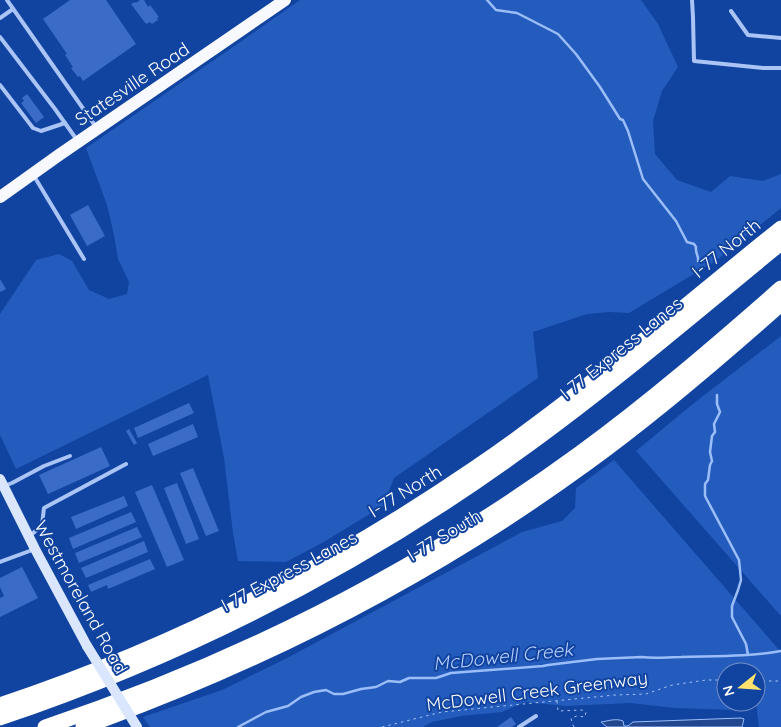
<svg xmlns="http://www.w3.org/2000/svg" width="781" height="727" viewBox="0 0 781 727" font-family="Quicksand,sans-serif">
	<rect width="100%" height="100%" fill="#1143a0"/>
	<g fill="#245cbe">
		<polygon points="300,0 641,0 658,24 678,67 662,91 653,121 655,154 677,180 711,192 730,176 763,181 781,174 781,208 717,260 629,313 609,312 587,314 533,332 538,378 394,478 383,506 322,543 286,562 238,561 233,533 224,458 208,375 16,469 0,435 0,314 36,260 59,254 72,261 89,290 109,299 127,294 129,282 118,259 114,235 107,205 86,148 246,38"/>
		<polygon points="781,336 781,616 636,451 694,403"/>
		<polygon points="614,460 781,652 781,727 759,727 756,702 756,672 726,672 726,702 747,702 735,710 675,708 630,703 566,706 525,702 502,712 461,716 432,722 423,727 150,727 143,717 222,690 287,658 522,532 562,521 575,508 576,488"/>
	</g>
	<path fill="#22478e" stroke="#9bbef8" d="M741,718L744,719L742,727H607L601,722C608,721 616,718 623,721L624,726H628L633,722Z"/>
	<g fill="none" stroke-linecap="round" stroke-linejoin="round">
		<g stroke="#9bbef8" stroke-width="2.5">
			<path d="M487,0L496,10L517,13L558,34L576,54L600,87L620,119L623,120L628,131L643,179L676,221L687,242L694,244L696,247C695,253 699,256 698,261"/>
			<polyline points="717,395 717,404 720,412 714,424 715,432 712,436 710,452 712,461 710,465 708,480 705,484 705,496 739,560 741,580 738,590 732,606 732,617 746,644 748,655"/>
			<path d="M238,727L266,712L288,706L301,697L314,692L326,690L334,694H343L361,689L376,687L388,681L400,682L409,678H436L451,673L543,666L548,665L597,659L642,657C655,659 668,657 681,657C714,656 748,657 781,651"/>
		</g>
	</g>
	<g fill="#3a6cc7">
		<polygon points="70,0 106,0 136,44 83,81 80,76 78,77 71,68 73,67 65,55 67,54 43,19"/>
		<polygon points="140,0 144,0 148,7 150,5 159,17 157,18 158,20 152,24 150,22 146,24 131,4 135,2 136,3"/>
		<polygon points="27,94 44,117 36,123 21,103 24,101 22,98"/>
		<polygon points="88,205 105,236 87,246 70,215"/>
		<polygon points="0,279 6,289 0,292"/>
		<polygon points="189,403 194,413 138,438 134,428"/>
		<polygon points="193,424 198,437 153,456 148,444"/>
		<polygon points="129,429 137,443 134,445 126,431"/>
		<polygon points="101,447 110,466 48,494 39,475"/>
		<polygon points="193,468 219,531 206,536 180,473"/>
		<polygon points="177,483 199,539 186,544 164,488"/>
		<polygon points="152,485 184,560 167,567 135,492"/>
		<polygon points="124,496 128,506 76,529 71,517"/>
		<polygon points="131,512 136,522 73,549 69,538"/>
		<polygon points="137,527 142,537 79,563 75,553"/>
		<polygon points="144,541 148,552 86,578 81,568"/>
		<polygon points="150,559 155,569 108,589 107,585 91,592 88,585"/>
		<polygon points="22,567 38,598 0,617 0,598 4,596 0,587 0,578"/>
		<polygon points="511,717 516,724 512,727 497,727"/>
	</g>
	<g fill="none" stroke-linecap="round" stroke-linejoin="round">
		<g stroke="#a9c4f5" stroke-width="1" stroke-dasharray="2.5 4" stroke-linecap="butt">
			<polyline points="756,681 781,681"/>
			<polyline points="557,701 558,711 582,710 586,712 585,717 577,716 571,718 572,723 574,727"/>
			<polyline points="382,727 442,712 615,695 646,694 672,685 706,680 726,680"/>
		</g>
		<g stroke="#a9c4f5" stroke-width="4">
			<polyline points="7,0 96,127"/>
			<polyline points="692,0 693,17 694,61 763,68 781,68"/>
			<polyline points="731,11 748,35 781,38"/>
			<polyline points="0,18 13,9"/>
			<polyline points="0,37 55,109 77,140"/>
			<polyline points="0,85 33,128 41,131 65,123"/>
			<polyline points="34,176 84,259"/>
			<polyline points="4,486 12,483 44,466 70,456"/>
			<polyline points="30,536 42,525 44,508 126,464"/>
			<polyline points="0,562 35,549"/>
			<polyline points="519,727 536,716"/>
		</g>
		<polyline stroke="#d9e6fe" stroke-width="10" points="0,479 35,549 87,646"/>
		<polyline stroke="#f7f9ff" stroke-width="12" points="0,197 59,155 285,0"/>
		<g stroke="#fff" stroke-width="15">
			<path d="M0,705C168,649 329,568 475,468C582,395 680,309 781,228"/>
			<path d="M0,718C184,656 359,567 517,453C608,388 694,314 781,243"/>
			<path d="M45,727C236,663 417,572 580,453C650,402 716,345 781,288"/>
			<path d="M83,727C262,663 432,576 586,464C654,415 718,360 781,304"/>
		</g>
		<polyline stroke="#d9e6fe" stroke-width="10" points="87,646 137,727"/>
	</g>
	<g text-anchor="middle" dominant-baseline="central" stroke-width="4" stroke-linejoin="round" paint-order="stroke">
		<g font-size="18" fill="#fff" stroke="#1143a0">
			<text transform="translate(132 84) rotate(-34)">Statesville Road</text>
			<text transform="translate(726 248) rotate(-39)">I-77 North</text>
			<text transform="translate(621 348) rotate(-39)">I 77 Express Lanes</text>
			<text transform="translate(405 491) rotate(-32)">I-77 North</text>
			<text transform="translate(444 535) rotate(-31)">I-77 South</text>
			<text transform="translate(289 571) rotate(-28)">I 77 Express Lanes</text>
			<text transform="translate(81 597) rotate(61)">Westmoreland Road</text>
			<text transform="translate(537 691) rotate(-7)">McDowell Creek Greenway</text>
		</g>
		<g font-size="19" font-style="italic" fill="#b6cffb" stroke="#1143a0">
			<text transform="translate(503 656) rotate(-6)">McDowell Creek</text>
		</g>
	</g>
	<g transform="translate(741 687) rotate(253)"><circle r="24" fill="#1143a0" stroke="#708ec6"/>
	<path d="M0-4L9 19L0 12L-9 19Z" fill="#ffe26d"/>
	<text y="-8" font-size="14" font-weight="bold" text-anchor="middle" fill="#ffffff">N</text>
	</g>
</svg>
